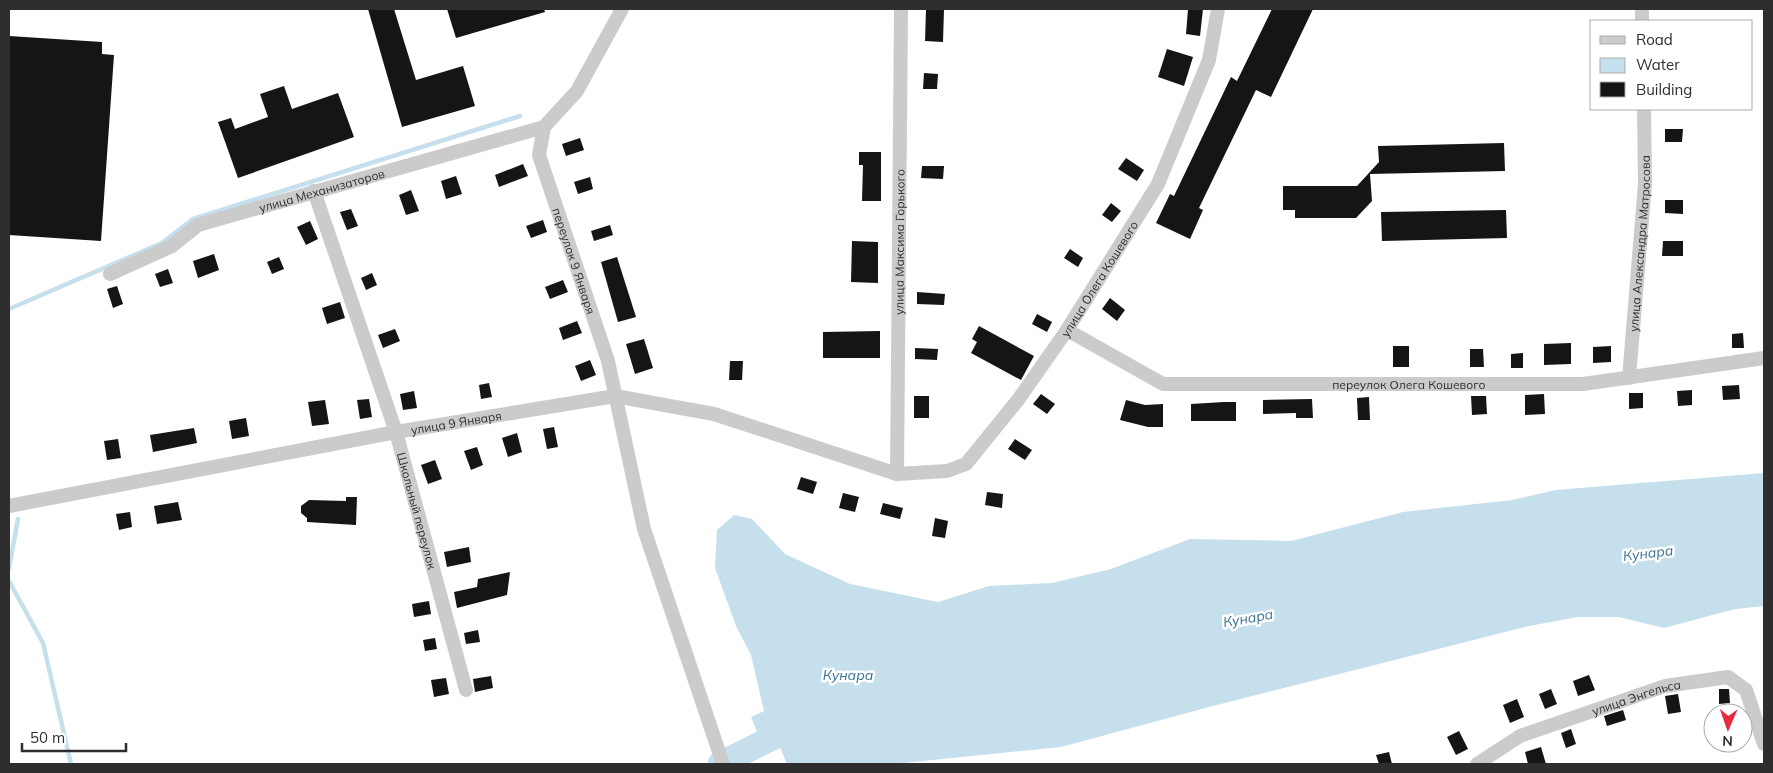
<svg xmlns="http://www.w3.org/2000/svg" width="1773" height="773" viewBox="0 0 1773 773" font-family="Mulish,sans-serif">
	<rect width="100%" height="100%" fill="#fff"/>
	<polygon fill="#c6dfec" points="1764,473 1764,606 1735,609 1664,628 1619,617 1578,617 1529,626 1209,707 1061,747 893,764 787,764 777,740 761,742 751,717 764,711 751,655 736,626 715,568 717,530 734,515 752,519 785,554 850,584 938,602 989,586 1052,583 1111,569 1190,539 1291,541 1403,512 1512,500 1556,490"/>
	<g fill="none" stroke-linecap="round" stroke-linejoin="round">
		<g stroke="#c6dfec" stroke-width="4.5">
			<polyline points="9,309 162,243 193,219 520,116"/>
			<polyline points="9,568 18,519"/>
			<polyline points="9,581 43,643 71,764"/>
		</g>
		<polyline stroke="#c6dfec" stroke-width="25" points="720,764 796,726"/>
	</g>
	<g fill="#151515">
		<polygon points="368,9 394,9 416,80 463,66 475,106 402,127"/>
		<polygon points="447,9 544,9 545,12 456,38"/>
		<polygon points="926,9 944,9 943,42 925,41"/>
		<polygon points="1188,9 1203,9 1200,36 1186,34"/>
		<polygon points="1272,9 1313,9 1271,97 1256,90 1199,208 1203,210 1190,239 1156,223 1170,194 1174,196 1231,77 1237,81"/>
		<polygon points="9,36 102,42 102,54 114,55 101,241 9,235"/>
		<polygon points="1167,49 1193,57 1184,86 1158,77"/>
		<polygon points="924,73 938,74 937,89 923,89"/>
		<polygon points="284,86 292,109 338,93 354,137 238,178 218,122 231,118 235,129 268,117 260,94"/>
		<polygon points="1665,129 1683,129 1682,142 1665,142"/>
		<polygon points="580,138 584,150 566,156 562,144"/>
		<polygon points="1504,143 1505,171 1370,174 1372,201 1356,218 1295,218 1295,210 1283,210 1283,186 1357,186 1379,162 1378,146"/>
		<polygon points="859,152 881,152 881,201 862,201 863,165 859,165"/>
		<polygon points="1126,158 1144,170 1137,181 1118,169"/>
		<polygon points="523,164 528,176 499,187 495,175"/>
		<polygon points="922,166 944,166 943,179 921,178"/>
		<polygon points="456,176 462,194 446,199 441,181"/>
		<polygon points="590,177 593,189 578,194 574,182"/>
		<polygon points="411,190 419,211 406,215 399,195"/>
		<polygon points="1665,200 1683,200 1683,214 1665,213"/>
		<polygon points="1111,203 1121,211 1112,222 1102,215"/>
		<polygon points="351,209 358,226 347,230 340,212"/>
		<polygon points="1506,210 1507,238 1382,241 1381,212"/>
		<polygon points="543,220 547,232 531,238 526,226"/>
		<polygon points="310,221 318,239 306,245 297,227"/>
		<polygon points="610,225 613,235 594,241 591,231"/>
		<polygon points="852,241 878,242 878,283 851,282"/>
		<polygon points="1663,241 1683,241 1683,256 1662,256"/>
		<polygon points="1070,249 1083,258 1078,267 1064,258"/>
		<polygon points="214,254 219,270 198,278 193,261"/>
		<polygon points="279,257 284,269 272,274 267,262"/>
		<polygon points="617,257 636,317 618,322 601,262"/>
		<polygon points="168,269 173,283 160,287 155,274"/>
		<polygon points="372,273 377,285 366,290 361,278"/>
		<polygon points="563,280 568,292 550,299 545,287"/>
		<polygon points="117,286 123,304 113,308 107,289"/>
		<polygon points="917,292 945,294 944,305 917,304"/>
		<polygon points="1110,298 1125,310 1117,321 1102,309"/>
		<polygon points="340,302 345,318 327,324 322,308"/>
		<polygon points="1037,314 1052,322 1047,332 1032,324"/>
		<polygon points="577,321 582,333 563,340 559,328"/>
		<polygon points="979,326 1034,356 1021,380 971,353 977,342 972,339"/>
		<polygon points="395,329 400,341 383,348 378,335"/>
		<polygon points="880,331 880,358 823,358 823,332"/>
		<polygon points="1743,333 1744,348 1732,348 1732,334"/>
		<polygon points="644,339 653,368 635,374 626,344"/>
		<polygon points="1571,343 1571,364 1544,365 1544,344"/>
		<rect x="1393" y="346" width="16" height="21"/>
		<polygon points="1611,346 1611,362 1593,363 1593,347"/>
		<polygon points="915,348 938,349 937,360 915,359"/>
		<polygon points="1470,349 1483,349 1484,367 1470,367"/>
		<polygon points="1523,353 1523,368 1511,368 1511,354"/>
		<polygon points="590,360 596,375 581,381 575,366"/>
		<polygon points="730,361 743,361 742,380 729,380"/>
		<polygon points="489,383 492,397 481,399 479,385"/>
		<polygon points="1739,385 1740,399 1723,400 1722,386"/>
		<polygon points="1692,390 1692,405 1678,406 1677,391"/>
		<polygon points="414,391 417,408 403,410 400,394"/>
		<polygon points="1629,393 1643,393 1643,408 1629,409"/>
		<polygon points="1041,394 1055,404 1047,414 1033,404"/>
		<polygon points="1544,394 1545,414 1525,415 1525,395"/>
		<rect x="914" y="396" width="15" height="22"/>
		<polygon points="1471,396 1486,396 1487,414 1472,415"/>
		<polygon points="1369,397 1370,420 1358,420 1357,398"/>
		<polygon points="369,399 372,417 360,419 357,400"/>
		<polygon points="1312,399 1313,418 1296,418 1296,413 1263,414 1263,400"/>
		<polygon points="325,400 329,424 312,426 308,402"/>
		<polygon points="1126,400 1145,405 1163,404 1163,427 1148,427 1120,420"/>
		<polygon points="1224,402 1236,402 1236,421 1191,421 1191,404"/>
		<polygon points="246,418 249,436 232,439 229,421"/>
		<polygon points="554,427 558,447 547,449 543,429"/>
		<polygon points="194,428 197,443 153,452 150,435"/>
		<polygon points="517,433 522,452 508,457 502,438"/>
		<polygon points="118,439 121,458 107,460 104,441"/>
		<polygon points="1015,439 1032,450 1025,460 1008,449"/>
		<polygon points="477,447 483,465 471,470 464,451"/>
		<polygon points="435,460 442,479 428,484 421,465"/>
		<polygon points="801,477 817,482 813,494 797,489"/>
		<polygon points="987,492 1003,494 1002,508 985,505"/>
		<polygon points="843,493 859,497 855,512 839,508"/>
		<polygon points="346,497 357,497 356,525 307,522 307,518 301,513 301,506 309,500 346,501"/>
		<polygon points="178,502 182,520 157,524 154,506"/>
		<polygon points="883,503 903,508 900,519 880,514"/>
		<polygon points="130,512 132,527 119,530 116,514"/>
		<polygon points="935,518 948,521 945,538 932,536"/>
		<polygon points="469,547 471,562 447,567 444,552"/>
		<polygon points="510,572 507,595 457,608 454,592 477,587 478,579"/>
		<polygon points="429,601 431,614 414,617 412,604"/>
		<polygon points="478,630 480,642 466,644 464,633"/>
		<polygon points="435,638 437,649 425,651 423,640"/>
		<polygon points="1589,675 1595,690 1578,696 1573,681"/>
		<polygon points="491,676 493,688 475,692 473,679"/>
		<polygon points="446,678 449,694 434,697 431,680"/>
		<polygon points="1551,689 1557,704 1545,709 1539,694"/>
		<polygon points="1719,689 1729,689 1730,703 1719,704"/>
		<polygon points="1678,694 1681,712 1668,714 1665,696"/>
		<polygon points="1517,699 1524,717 1510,723 1503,705"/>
		<polygon points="1623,710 1626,720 1607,726 1604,716"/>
		<polygon points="1571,729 1576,744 1566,748 1561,733"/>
		<polygon points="1459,731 1468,749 1456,755 1447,737"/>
		<polygon points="1541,747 1546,764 1528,764 1525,752"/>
		<polygon points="1389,752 1392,764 1379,764 1376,755"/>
	</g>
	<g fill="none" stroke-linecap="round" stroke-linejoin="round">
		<g stroke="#cbcbcb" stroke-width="14">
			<polyline points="1642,9 1642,21"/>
			<path id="s1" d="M544,127L539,155L608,361L644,529L723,764"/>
			<polyline points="544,127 577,91 622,9"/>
			<path id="s2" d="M314,191L396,432L466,690"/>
			<path id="s3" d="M110,274L172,246L198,225L544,127"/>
			<path id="s4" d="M1067,330L1163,384H1583L1764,358"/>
			<path id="s5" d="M1629,378L1645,184L1644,109"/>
			<path id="s6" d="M897,474L901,9"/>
			<path id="s7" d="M9,506L396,432L615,396L714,414L897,474L947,471L966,464L1018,400L1067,330L1158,184L1209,60L1218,9"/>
			<path id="s8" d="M1477,764L1520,736L1665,686L1728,677L1746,690L1764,744"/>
		</g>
	</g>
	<g text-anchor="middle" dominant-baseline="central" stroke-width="5" stroke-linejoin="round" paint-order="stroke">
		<g font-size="12" fill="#2e2e2e" stroke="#fff">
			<text stroke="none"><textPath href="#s3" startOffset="230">улица Механизаторов</textPath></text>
			<text stroke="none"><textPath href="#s6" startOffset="232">улица Максима Горького</textPath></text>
			<text stroke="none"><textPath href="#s5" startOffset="135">улица Александра Матросова</textPath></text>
			<text stroke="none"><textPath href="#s1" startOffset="140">переулок 9 Января</textPath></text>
			<text stroke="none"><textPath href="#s7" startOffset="1208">улица Олега Кошевого</textPath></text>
			<text stroke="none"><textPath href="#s4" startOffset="356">переулок Олега Кошевого</textPath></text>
			<text stroke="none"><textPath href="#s7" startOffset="455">улица 9 Января</textPath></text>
			<text stroke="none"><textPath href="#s2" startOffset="336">Школьный переулок</textPath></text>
			<text stroke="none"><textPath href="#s8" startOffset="174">улица Энгельса</textPath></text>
		</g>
		<g font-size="14" font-style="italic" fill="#397392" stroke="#fff">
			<text transform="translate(1648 553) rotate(-7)">Кунара</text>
			<text transform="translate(1248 618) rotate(-10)">Кунара</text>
			<text x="848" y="675">Кунара</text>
		</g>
	</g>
	<rect width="1773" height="773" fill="none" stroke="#2e2e2e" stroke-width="20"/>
	<rect x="1590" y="20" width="162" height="90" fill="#ffffff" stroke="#ababab"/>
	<rect x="1600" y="36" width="25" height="8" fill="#cbcbcb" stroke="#ababab"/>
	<text x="1636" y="45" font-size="15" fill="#2e2e2e">Road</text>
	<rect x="1600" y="58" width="25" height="15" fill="#c6dfec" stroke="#ababab"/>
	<text x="1636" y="70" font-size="15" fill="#2e2e2e">Water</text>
	<rect x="1600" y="82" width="25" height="15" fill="#151515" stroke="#ababab"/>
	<text x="1636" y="95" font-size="15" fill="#2e2e2e">Building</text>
	<g transform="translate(1728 728) rotate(182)"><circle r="24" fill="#ffffff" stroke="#ababab"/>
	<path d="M0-4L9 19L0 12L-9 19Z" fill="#ea2a41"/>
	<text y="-8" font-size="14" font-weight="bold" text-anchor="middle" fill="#2e2e2e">N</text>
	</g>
	<path d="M22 743v8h104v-8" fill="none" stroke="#2e2e2e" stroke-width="2.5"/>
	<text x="30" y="743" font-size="15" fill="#2e2e2e" stroke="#ffffff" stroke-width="4" paint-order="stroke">50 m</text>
</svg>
